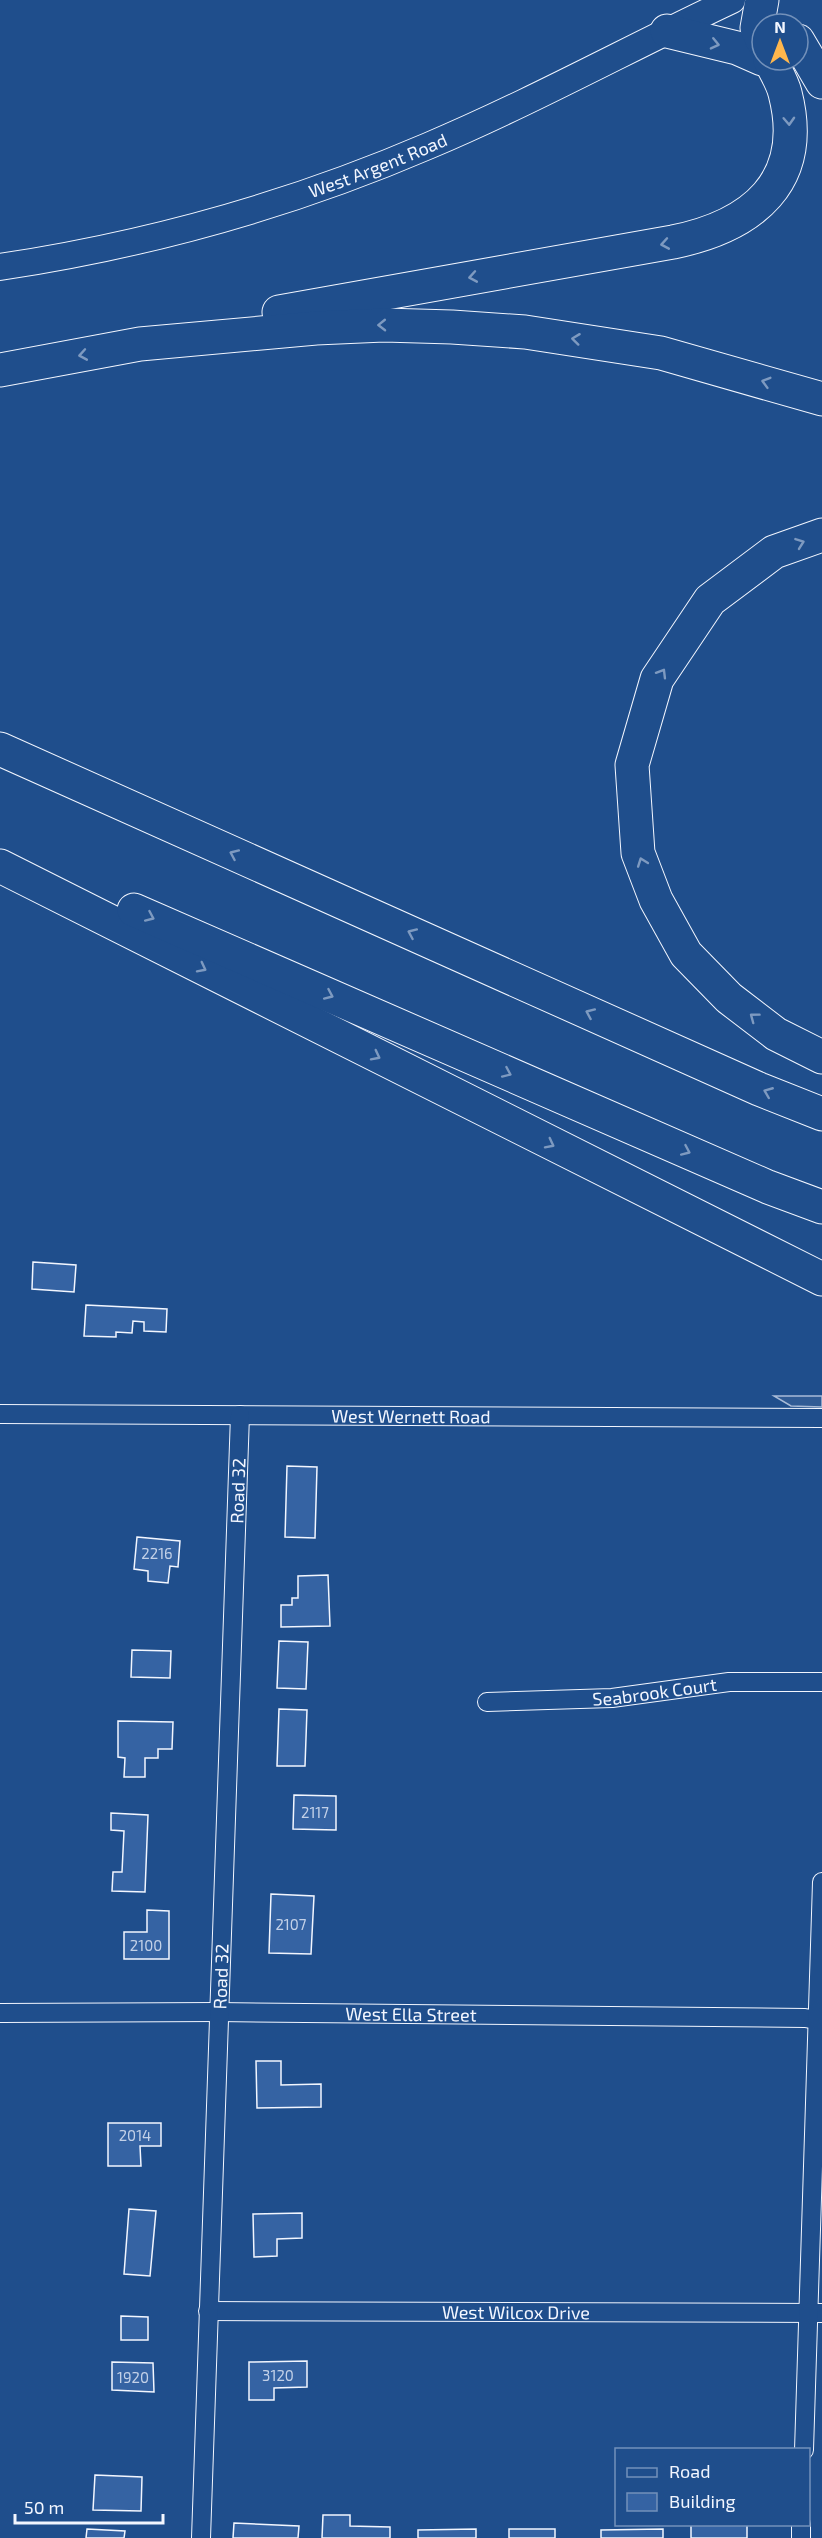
<svg xmlns="http://www.w3.org/2000/svg" width="822" height="2538" viewBox="0 0 822 2538" font-family="'Exo 2',sans-serif">
	<rect width="100%" height="100%" fill="#1f4e8c"/>
	<polygon fill="#305b95" stroke="#a8bbd7" stroke-width="1.5" points="774,1396 822,1396 822,1407 791,1406"/>
	<g fill="#3563a3" stroke="#f2f6ff" stroke-width="1.5">
		<polygon points="33,1262 76,1265 74,1292 32,1289"/>
		<polygon points="86,1305 167,1309 166,1332 144,1331 144,1322 133,1321 132,1333 116,1332 116,1337 84,1336"/>
		<polygon points="287,1466 317,1467 315,1538 285,1537"/>
		<polygon points="137,1537 180,1541 178,1567 170,1566 168,1583 148,1581 148,1571 134,1569"/>
		<polygon points="328,1575 330,1626 281,1627 281,1605 292,1605 292,1598 298,1598 298,1576"/>
		<polygon points="279,1641 308,1642 306,1689 277,1688"/>
		<polygon points="132,1650 171,1651 170,1678 131,1677"/>
		<polygon points="279,1709 307,1710 305,1766 277,1766"/>
		<polygon points="118,1721 173,1722 172,1749 158,1749 158,1758 145,1758 145,1777 124,1777 125,1758 118,1757"/>
		<polygon points="294,1795 336,1796 336,1830 293,1829"/>
		<polygon points="111,1813 148,1815 145,1892 112,1891 113,1872 122,1872 124,1831 111,1830"/>
		<polygon points="271,1894 314,1896 311,1954 269,1953"/>
		<polygon points="147,1910 169,1911 169,1959 124,1959 124,1932 147,1932"/>
		<polygon points="256,2061 281,2061 281,2085 321,2084 321,2107 257,2108"/>
		<polygon points="108,2123 161,2123 161,2146 140,2146 141,2166 108,2166"/>
		<polygon points="129,2209 156,2211 150,2276 124,2274"/>
		<polygon points="302,2213 302,2238 277,2239 277,2256 254,2257 253,2214"/>
		<polygon points="121,2316 148,2317 148,2340 121,2340"/>
		<polygon points="307,2361 307,2387 274,2388 274,2400 249,2400 249,2362"/>
		<polygon points="112,2362 153,2363 154,2392 112,2390"/>
		<polygon points="95,2475 142,2477 141,2511 93,2510"/>
		<polygon points="323,2515 350,2515 350,2526 390,2527 390,2538 322,2538"/>
		<polygon points="234,2523 299,2526 298,2538 233,2538"/>
		<rect x="691" y="2525" width="56" height="13"/>
		<polygon points="87,2529 125,2531 124,2538 86,2538"/>
		<polygon points="476,2529 476,2538 418,2538 418,2530"/>
		<rect x="509" y="2529" width="46" height="9"/>
		<polygon points="663,2529 663,2538 601,2538 601,2530"/>
	</g>
	<g fill="none" stroke-linecap="round" stroke-linejoin="round">
		<g stroke="#f2f6ff" stroke-width="20">
			<g id="street">
				<path id="s1" d="M0,1414L822,1418"/>
				<path id="s2" d="M487,1702L612,1698L729,1682H822"/>
				<path id="s3" d="M0,2013L217,2012L805,2018L822,2021"/>
				<path id="s4" d="M208,2311L822,2313"/>
				<polyline points="804,2450 822,1882"/>
				<path id="s5" d="M201,2538L240,1415"/>
				<polyline points="801,2538 801,2524"/>
			</g>
		</g>
		<g stroke="#f2f6ff" stroke-width="28">
			<g id="secondary">
				<path id="s6" d="M0,267C146,245 293,204 428,146C532,102 630,48 732,0"/>
			</g>
		</g>
		<g stroke="#f2f6ff" stroke-width="35">
			<g id="highway">
				<polyline points="667,31 737,48 762,59"/>
				<polyline points="762,40 757,28 762,0"/>
				<polyline points="798,41 822,82"/>
				<path d="M279,312L673,242C752,226 808,182 785,93C782,81 775,71 770,60"/>
				<polyline points="0,370 140,344 316,328 384,325 452,327 525,332 661,353 822,399"/>
				<polyline points="822,535 774,552 710,600 657,679 632,765 638,853 656,900 686,954 729,998 776,1034 822,1057"/>
				<polyline points="0,749 759,1089 822,1114"/>
				<polyline points="0,866 822,1279"/>
				<polyline points="134,910 768,1187 822,1207"/>
			</g>
		</g>
		<use href="#street" stroke="#1f4e8c" stroke-width="18"/>
		<use href="#secondary" stroke="#1f4e8c" stroke-width="26"/>
		<use href="#highway" stroke="#1f4e8c" stroke-width="33"/>
	</g>
	<defs><path id="oneway-chevron" d="M-2-3.5L2.5 0L-2 3.5" fill="none" stroke-width="1.6" stroke-linecap="round" stroke-linejoin="round" transform="scale(1.5)"/></defs>
	<g stroke="#7e9ac0">
		<use href="#oneway-chevron" transform="translate(715 44) rotate(13)"/>
		<use href="#oneway-chevron" transform="translate(789 121) rotate(87)"/>
		<use href="#oneway-chevron" transform="translate(665 244) rotate(170)"/>
		<use href="#oneway-chevron" transform="translate(473 277) rotate(170)"/>
		<use href="#oneway-chevron" transform="translate(382 325) rotate(179)"/>
		<use href="#oneway-chevron" transform="translate(576 339) rotate(-173)"/>
		<use href="#oneway-chevron" transform="translate(83 355) rotate(170)"/>
		<use href="#oneway-chevron" transform="translate(766 382) rotate(-164)"/>
		<use href="#oneway-chevron" transform="translate(800 543) rotate(-20)"/>
		<use href="#oneway-chevron" transform="translate(662 673) rotate(-59)"/>
		<use href="#oneway-chevron" transform="translate(234 854) rotate(-156)"/>
		<use href="#oneway-chevron" transform="translate(642 862) rotate(-110)"/>
		<use href="#oneway-chevron" transform="translate(150 917) rotate(24)"/>
		<use href="#oneway-chevron" transform="translate(412 933) rotate(-156)"/>
		<use href="#oneway-chevron" transform="translate(202 968) rotate(27)"/>
		<use href="#oneway-chevron" transform="translate(329 995) rotate(24)"/>
		<use href="#oneway-chevron" transform="translate(590 1013) rotate(-156)"/>
		<use href="#oneway-chevron" transform="translate(754 1017) rotate(-143)"/>
		<use href="#oneway-chevron" transform="translate(376 1056) rotate(27)"/>
		<use href="#oneway-chevron" transform="translate(507 1073) rotate(24)"/>
		<use href="#oneway-chevron" transform="translate(768 1092) rotate(-158)"/>
		<use href="#oneway-chevron" transform="translate(550 1144) rotate(27)"/>
		<use href="#oneway-chevron" transform="translate(686 1151) rotate(24)"/>
	</g>
	<g text-anchor="middle" dominant-baseline="central" stroke-width="4.5" stroke-linejoin="round" paint-order="stroke">
		<g font-size="15" fill="#c3d1e8">
			<text x="157" y="1553">2216</text>
			<text x="315" y="1812">2117</text>
			<text x="291" y="1924">2107</text>
			<text x="146" y="1945">2100</text>
			<text x="135" y="2135">2014</text>
			<text x="278" y="2375">3120</text>
			<text x="133" y="2377">1920</text>
		</g>
		<g font-size="18" fill="#f2f6ff" stroke="#1f4e8c">
			<text stroke="none"><textPath href="#s6" startOffset="392">West Argent Road</textPath></text>
			<text stroke="none"><textPath href="#s1" startOffset="411">West Wernett Road</textPath></text>
			<text stroke="none"><textPath href="#s5" startOffset="1048">Road 32</textPath></text>
			<text stroke="none"><textPath href="#s2" startOffset="168">Seabrook Court</textPath></text>
			<text stroke="none"><textPath href="#s5" startOffset="562">Road 32</textPath></text>
			<text stroke="none"><textPath href="#s3" startOffset="411">West Ella Street</textPath></text>
			<text stroke="none"><textPath href="#s4" startOffset="308">West Wilcox Drive</textPath></text>
		</g>
	</g>
	<rect x="615" y="2448" width="195" height="78" fill="#1f4e8c" stroke="#7391ba" stroke-width="1.5"/>
	<rect x="627" y="2468" width="30" height="9" fill="#1f4e8c" stroke="#7391ba" stroke-width="1.5"/>
	<text x="669" y="2478" font-size="18" fill="#f2f6ff">Road</text>
	<rect x="627" y="2493" width="30" height="18" fill="#3563a3" stroke="#7391ba" stroke-width="1.5"/>
	<text x="669" y="2508" font-size="18" fill="#f2f6ff">Building</text>
	<g transform="translate(780 42)"><circle r="28" fill="#1f4e8c" stroke="#7391ba" stroke-width="1.5"/>
	<path d="M0-4.5L10 22L0 15L-10 22Z" fill="#ffb74d"/>
	<text y="-9" font-size="16" font-weight="bold" text-anchor="middle" fill="#f2f6ff">N</text>
	</g>
	<path d="M15 2514v9h148v-9" fill="none" stroke="#f2f6ff" stroke-width="3"/>
	<text x="24" y="2514" font-size="18" fill="#f2f6ff" stroke="#1f4e8c" stroke-width="4.5" paint-order="stroke">50 m</text>
</svg>
